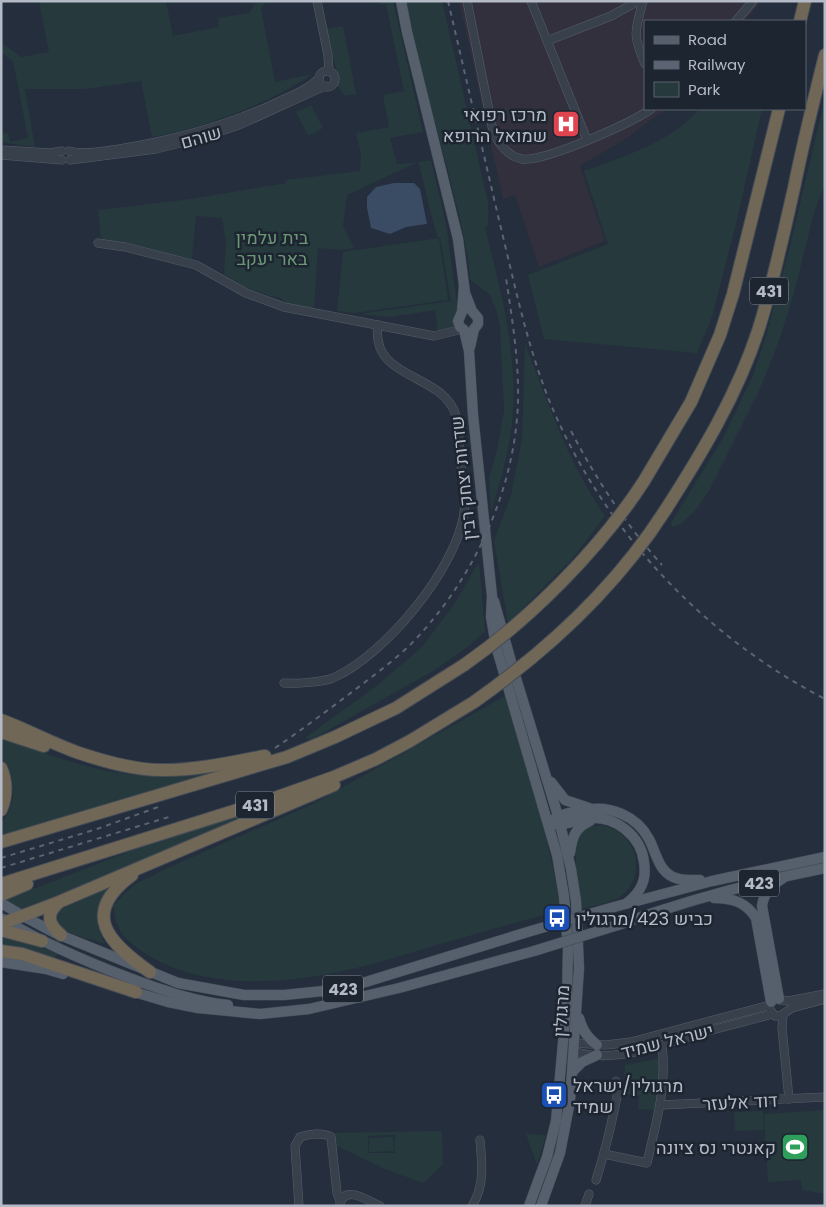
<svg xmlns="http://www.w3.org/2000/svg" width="826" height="1207" viewBox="0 0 826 1207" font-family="Poppins,Heebo,sans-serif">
	<rect width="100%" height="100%" fill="#242e3c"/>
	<polygon fill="#32303d" points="459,1 762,1 745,21 645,21 645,109 666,109 624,140 580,166 605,241 539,267 515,195 503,199"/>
	<g fill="#263a3d" fill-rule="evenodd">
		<path d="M39,1H166L173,36L219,27L218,18L249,13L257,1H266L261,9L275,82L312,74C271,103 202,129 152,137L141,81L86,89H25L35,147L1,142V134L8,133L10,142L28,138L13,61L1,53V43L22,57L49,52Z"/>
		<polygon points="379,1 393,1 423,132 390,138 397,164 416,163 347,195 343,226 354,248 341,250 318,248 314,308 288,305 281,298 270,296 247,288 227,276 224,273 226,242 222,218 196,216 192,259 101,238 98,210 191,199 286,183 286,180 360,171 361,154 356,133 389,127 383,95 404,91 386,4 380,5"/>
		<path d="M406,1H442L488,202V225L485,228C500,288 517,349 513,412C511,446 501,480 491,512L489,479L497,450L504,411L500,328L497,312L490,295L470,280C468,247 459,215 451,183C436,122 417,62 406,1Z"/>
		<polygon points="343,26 356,94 345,96 338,86 338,78 327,29"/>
		<polygon points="825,98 825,184 814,213 794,293 779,341 760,389 710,489 696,510 681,524 672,527 671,523 723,438 753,375 766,336 791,242"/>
		<polygon points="311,105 323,128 308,136 296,112"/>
		<path d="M699,109H762L736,224L712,317L697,353L544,339L528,275L608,244L584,171C625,156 670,143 699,109Z"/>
		<path d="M431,160L446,224L461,332L438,331L435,310L392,317L359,314L451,301L440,237H438C429,212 426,187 418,162Z"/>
		<polygon points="439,238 448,300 354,313 337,311 343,252"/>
		<path d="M525,344C548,403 569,464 605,516L572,559L508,623L494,541L511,495L522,439Z"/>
		<polygon points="479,562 485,631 469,646 433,671 312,739 305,738 379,684 422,647 453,606"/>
		<path d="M505,696C527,767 549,837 561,910C518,922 475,934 433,946C406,954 379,963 352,969C289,984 205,991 148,955C127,941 114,932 114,905L124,894L135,884L172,866L313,804Z"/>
		<path d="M1,738C42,752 95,773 139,775C163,776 187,772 212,769L213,776L1,838V823C14,809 16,789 10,771C8,766 4,762 2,758C0,753 1,744 1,738Z"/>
		<polygon points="263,806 264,811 24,912 5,900 164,838"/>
		<path d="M602,825C612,828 621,832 628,841C642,858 638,887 618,898C607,904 593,906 581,909C579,892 569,843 583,830C588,826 596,826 602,825Z"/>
		<path d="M107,889C95,911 94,922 105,944L63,931L58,925L57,917L59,910Z"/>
		<polygon points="1,936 39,946 58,954 53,959 1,948"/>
		<polygon points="657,1059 659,1061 660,1067 655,1110 638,1109 639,1096 624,1094 625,1065"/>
		<polygon points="825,1110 825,1194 802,1190 801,1180 768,1182 764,1114"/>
		<polygon points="763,1111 764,1130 735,1131 734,1112"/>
		<path d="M442,1131L443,1164L423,1183L385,1169L333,1144L332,1133ZM395,1135V1153H368V1136Z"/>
		<polygon points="526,1134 546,1135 537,1165"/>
		<polygon points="393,1137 394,1151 369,1152 369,1138"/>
	</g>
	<polygon fill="#3a4b64" points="394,183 414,183 420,189 427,224 406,227 390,234 371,228 367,208 367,197 376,187"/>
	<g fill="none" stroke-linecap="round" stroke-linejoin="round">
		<g stroke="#565e6a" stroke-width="9">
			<g id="minor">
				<polyline points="317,1 328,55 329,72"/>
				<path d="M467,1L493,131C499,144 507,156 522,159C545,162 631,123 651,109"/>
				<polyline points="531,1 587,140"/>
				<path d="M643,1C635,32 632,33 645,64"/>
				<polyline points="736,21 753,1"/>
				<polyline points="547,41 611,16 638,1"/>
				<circle cx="327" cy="79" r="8"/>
				<polyline points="1,150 50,153 62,151"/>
				<path d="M69,151C84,155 104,151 119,149C175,140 228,126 280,101C293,95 309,89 319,78"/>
				<polyline points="1,155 62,160"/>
				<polyline points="70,160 156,149 197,139 239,125 325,86"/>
				<polyline points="98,243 125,247 196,265 246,293 284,307 434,336 463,329"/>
				<path d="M284,683C296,684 323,682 333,678C385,655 455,570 464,514C466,495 462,476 460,457C459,444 459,429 456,416C444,372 370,381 378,325"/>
				<polyline points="776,999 788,1001 825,994"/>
				<polyline points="770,1010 775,1016 780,1016 792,1008 825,999"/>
				<polyline points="783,1015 782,1028 789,1099"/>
				<polyline points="570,1045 575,1043 606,1045 631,1042 770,1005"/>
				<path d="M563,1047C606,1068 656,1046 698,1034C722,1027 748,1021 772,1014"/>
				<polyline points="661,1105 825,1097"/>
				<path d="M604,1154L647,1163C656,1123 667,1087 662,1045"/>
				<path d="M596,1180C606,1149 613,1118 619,1086L616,1081"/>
				<path d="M340,1204C345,1184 368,1201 380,1206"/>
				<path d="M299,1206L295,1146L300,1137C309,1134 323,1132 331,1137L337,1193L340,1201"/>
				<path d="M472,1206C485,1185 482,1164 480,1140"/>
				<polyline points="585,1206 589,1194"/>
			</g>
		</g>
		<g stroke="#414955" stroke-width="11">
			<g id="major">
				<polyline points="401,1 407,32 458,239 465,293 472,311 478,318 478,324 474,329 470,347"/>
				<polyline points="464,286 462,312 458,321 460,327 464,330 469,351 473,415 492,596 491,617 496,646 557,855 564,896 568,949 567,998 556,1121 547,1157 529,1206"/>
				<polyline points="494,601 512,665 558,816 571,869 576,901 579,968 570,1101 560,1153 541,1206"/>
				<polyline points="551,782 565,800 589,808"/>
				<path d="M553,820C562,813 575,812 586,810C610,805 637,816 649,839C656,852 658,870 673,877C681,881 691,880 700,880"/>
				<path d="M554,824C566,826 577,819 589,818C616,816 641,836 644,862C647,880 641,892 627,903"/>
				<path d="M570,853C572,838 575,827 590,821"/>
				<path d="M714,898C732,898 746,902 756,918L771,1002"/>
				<polyline points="1,903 23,916 55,933 178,983 244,995 284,995 343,989 531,931"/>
				<polyline points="614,907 712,881 825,857"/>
				<path d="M3,919C44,944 87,962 132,979C163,990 195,1002 228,1005"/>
				<path d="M618,925C685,901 755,882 825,868"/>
				<polyline points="1,962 46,969 63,974"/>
				<polyline points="131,991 168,1002 198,1008 260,1014 309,1009 399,988 534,951"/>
				<path d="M779,999L762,906C764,893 770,886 782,879"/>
				<path d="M579,1018C583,1031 587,1037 597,1045"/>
				<polyline points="573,1071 582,1062 597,1055"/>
			</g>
		</g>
		<g stroke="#434b57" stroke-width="14">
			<g id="highway">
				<polyline points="800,21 805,1"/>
				<polyline points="644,481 691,402 720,335 733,294 779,109"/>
				<path d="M666,509C702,453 737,395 758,331C773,284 783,236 794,188C803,143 814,99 825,55"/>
				<path d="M1,720C28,730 53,744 79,753C106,762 137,771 166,770C199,770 232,762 265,756"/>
				<polyline points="1,732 44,746"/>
				<path d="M1,768C7,781 7,797 1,810"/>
				<polyline points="1,842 287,757 335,737 396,708 464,665"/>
				<path d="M132,875C79,914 109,943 150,972"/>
				<polyline points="1,884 269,800 334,777 376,759 410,741 474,702"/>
				<polyline points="1,895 27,884"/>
				<path d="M58,903C45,915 49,925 61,935"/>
				<polyline points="1,924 59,902 334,785"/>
				<polyline points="1,930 42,941"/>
				<polyline points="1,951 22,954 136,992"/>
			</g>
		</g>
		<use href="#minor" stroke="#38404c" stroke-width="8"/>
		<use href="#major" stroke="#565f6c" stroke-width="10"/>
		<use href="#highway" stroke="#716756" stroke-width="12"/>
		<g stroke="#5a6473" stroke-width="2" stroke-dasharray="5 5" stroke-linecap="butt">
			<path d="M448,1C465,74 482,147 499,220C514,281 526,342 549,400C602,529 702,635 825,699"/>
			<path d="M571,431C596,479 626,525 662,565"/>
			<path d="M275,748C300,731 324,713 348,695C369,679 391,663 410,645C473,581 515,491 518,402C519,360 512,318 506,278"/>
			<polyline points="1,858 97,829 161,806"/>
			<polyline points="1,868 172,816"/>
		</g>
		<g stroke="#414955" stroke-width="11" stroke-linecap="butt">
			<g id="major-bridge">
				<polyline points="531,931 614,907"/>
				<polyline points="534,951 618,925"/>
			</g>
		</g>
		<g stroke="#434b57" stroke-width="14" stroke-linecap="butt">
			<g id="highway-bridge">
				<path d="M464,665C530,619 600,549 644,481"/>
				<path d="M474,702C548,650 617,586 666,509"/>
			</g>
		</g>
		<use href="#major-bridge" stroke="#565f6c" stroke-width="10"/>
		<use href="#highway-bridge" stroke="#716756" stroke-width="12"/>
	</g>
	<defs>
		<g id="hospital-square" transform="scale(1.4375)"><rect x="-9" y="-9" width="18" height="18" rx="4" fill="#e0444e" stroke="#1d2531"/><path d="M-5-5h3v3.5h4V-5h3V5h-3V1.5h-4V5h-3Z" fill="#fff"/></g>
		<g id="bus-square" transform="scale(1.4375)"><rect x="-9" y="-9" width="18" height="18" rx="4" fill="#1a4fb4" stroke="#1d2531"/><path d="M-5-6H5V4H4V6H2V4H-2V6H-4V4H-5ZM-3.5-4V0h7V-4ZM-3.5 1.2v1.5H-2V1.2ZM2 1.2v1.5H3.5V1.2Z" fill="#fff"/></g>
		<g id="stadium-square" transform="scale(1.4375)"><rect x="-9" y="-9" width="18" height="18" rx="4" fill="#2e9e5b" stroke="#1d2531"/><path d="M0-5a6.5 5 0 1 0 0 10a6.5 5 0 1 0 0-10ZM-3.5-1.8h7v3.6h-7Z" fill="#fff"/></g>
	</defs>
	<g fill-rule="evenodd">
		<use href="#hospital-square" x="566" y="124"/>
		<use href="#bus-square" x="557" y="918"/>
		<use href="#bus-square" x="554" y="1095"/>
		<use href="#stadium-square" x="795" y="1147"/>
	</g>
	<g text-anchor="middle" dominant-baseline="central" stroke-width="5" stroke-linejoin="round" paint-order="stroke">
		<g fill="#1d2531" stroke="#878e9a" stroke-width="1">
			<rect x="750" y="277.5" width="38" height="27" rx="4"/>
			<rect x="236" y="791.5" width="38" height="27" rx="4"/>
			<rect x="739" y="869.5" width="40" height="27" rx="4"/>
			<rect x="323" y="975.5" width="40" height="27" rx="4"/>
		</g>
		<g font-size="16" font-weight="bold" fill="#b4bbc7">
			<text x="769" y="291">431</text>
			<text x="255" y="805">431</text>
			<text x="759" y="883">423</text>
			<text x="343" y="989">423</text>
		</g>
		<g font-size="18" fill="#b4bbc7" stroke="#1d2531" text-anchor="end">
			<text x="547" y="114">מרכז רפואי<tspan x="547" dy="21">שמואל הרופא</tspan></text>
			<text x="576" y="918" text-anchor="start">כביש 423/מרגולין</text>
			<text x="573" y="1085" text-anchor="start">מרגולין/ישראל<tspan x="573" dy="21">שמיד</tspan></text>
			<text x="776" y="1147">קאנטרי נס ציונה</text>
		</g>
		<g font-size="18" fill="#b4bbc7" stroke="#1d2531">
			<text transform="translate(201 137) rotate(-16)">שוהם</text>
			<text transform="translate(463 478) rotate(-96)">שדרות יצחק רבין</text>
			<text transform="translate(561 1011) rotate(-86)">מרגולין</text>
			<text transform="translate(667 1041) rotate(-14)">ישראל שמיד</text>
			<text transform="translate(740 1102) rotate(-3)">דוד אלעזר</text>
		</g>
		<g font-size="18" fill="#6c9776" stroke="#1d2531">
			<text x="272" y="237">בית עלמין<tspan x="272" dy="21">באר יעקב</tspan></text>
		</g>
	</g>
	<rect width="826" height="1207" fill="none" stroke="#b4bbc7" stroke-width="5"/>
	<rect x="644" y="20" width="162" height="90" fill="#1d2531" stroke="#59616d"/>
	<rect x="654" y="36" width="25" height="8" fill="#565f6c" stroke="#59616d"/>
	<text x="688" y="45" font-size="15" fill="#b4bbc7">Road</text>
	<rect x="654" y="61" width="25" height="8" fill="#5a6473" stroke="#59616d"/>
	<text x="688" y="70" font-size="15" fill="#b4bbc7">Railway</text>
	<rect x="654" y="82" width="25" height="15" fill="#263a3d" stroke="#59616d"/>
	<text x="688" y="95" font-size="15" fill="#b4bbc7">Park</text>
</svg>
